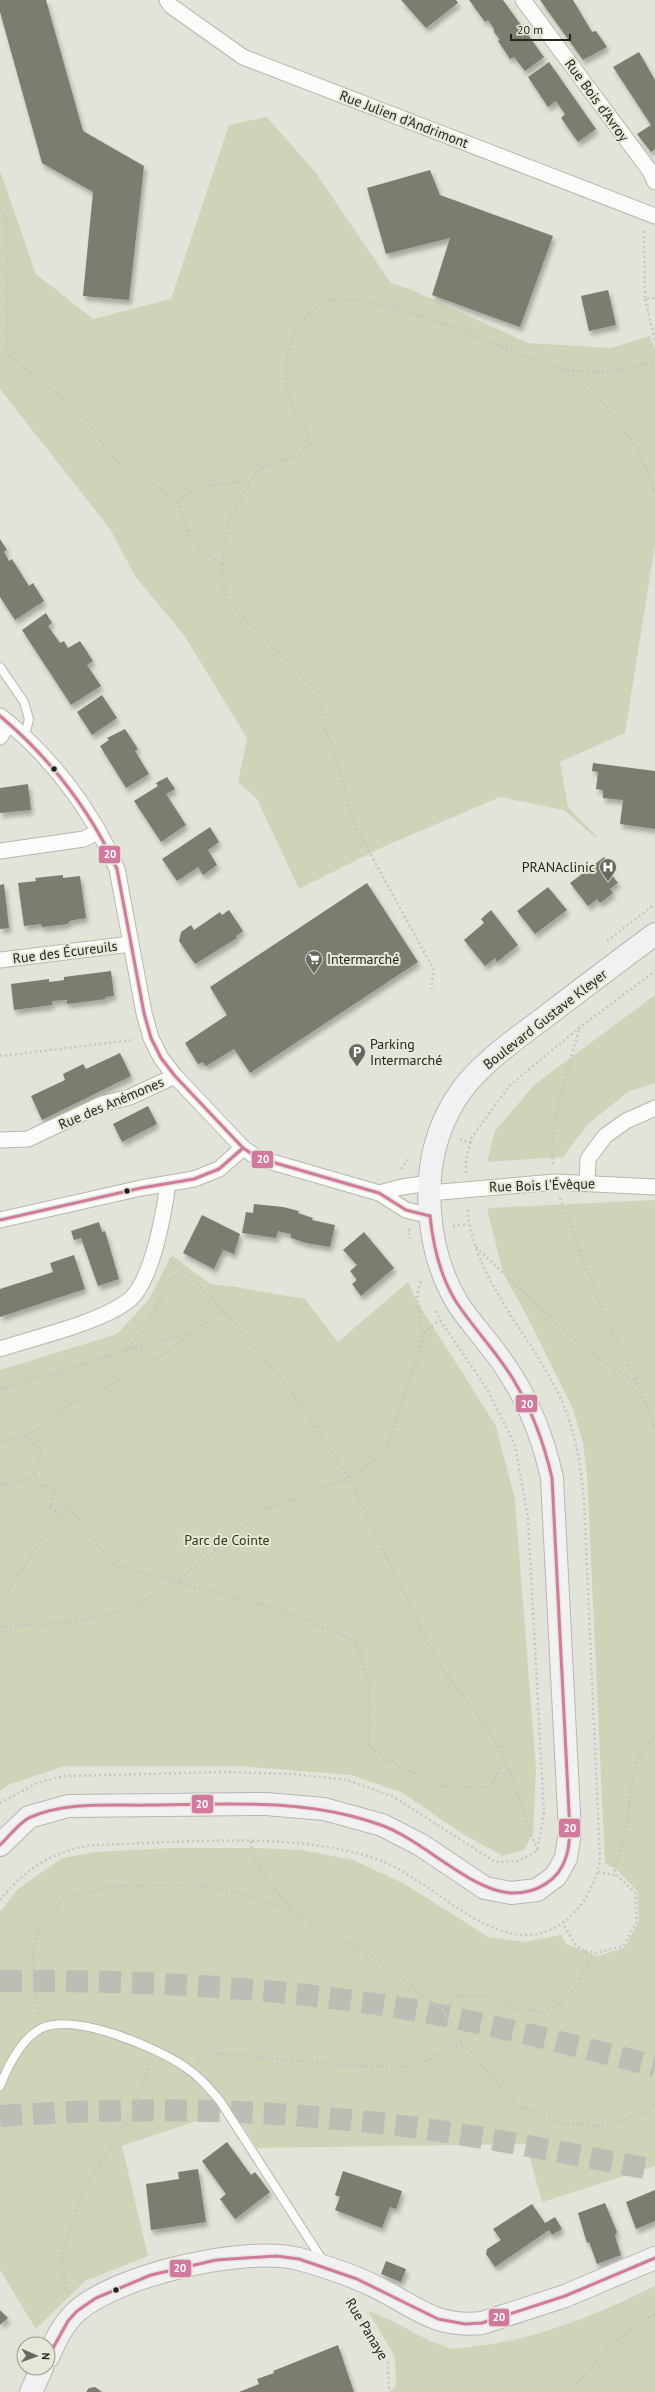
<svg xmlns="http://www.w3.org/2000/svg" width="655" height="2392" viewBox="0 0 655 2392" font-family="'PT Sans',sans-serif">
	<defs>
		<filter id="shadow"><feDropShadow dx="2.5" dy="4.5" stdDeviation="2" flood-color="#0004"/></filter>
	</defs>
	<rect width="100%" height="100%" fill="#e2e4da"/>
	<g fill="#d0d3b8">
		<polygon points="267,117 315,172 391,283 412,290 528,343 611,348 650,336 655,349 655,545 625,733 560,762 568,807 596,836 596,838 564,810 500,797 385,846 299,889 257,799 238,782 247,738 184,635 135,576 110,529 0,389 0,171 36,274 93,319 171,299 229,125"/>
		<polygon points="655,995 655,1083 628,1092 588,1124 563,1157 487,1162 495,1131 534,1085"/>
		<polygon points="655,1200 655,2166 542,2202 526,2144 257,2148 232,2109 122,2146 148,2256 85,2281 36,2329 0,2270 0,1912 17,1890 62,1858 96,1852 171,1848 251,1848 301,1850 353,1860 405,1884 488,1937 524,1942 561,1935 566,1944 597,1956 624,1948 639,1922 637,1891 616,1869 605,1864 587,1474 583,1442 572,1407 529,1320 503,1273 487,1208"/>
		<polygon points="172,1255 210,1284 230,1286 305,1299 338,1342 408,1282 418,1303 496,1426 515,1500 536,1769 533,1834 524,1850 503,1856 463,1834 401,1792 351,1775 238,1766 65,1766 8,1785 0,1791 0,1370 117,1334 148,1301"/>
		<path d="M655,2286V2392H389L396,2386L395,2357L368,2311C396,2320 422,2340 449,2348C456,2350 468,2347 476,2346C539,2339 598,2314 655,2286Z"/>
	</g>
	<g fill="#7b7d6e" filter="url(#shadow)">
		<polygon points="0,0 46,0 83,131 144,166 129,300 83,296 93,192 42,163 0,12"/>
		<polygon points="401,0 456,0 458,3 426,28"/>
		<polygon points="469,0 503,0 544,57 525,71 514,57 510,59 498,41 500,40 494,32 494,29 488,20 485,22"/>
		<polygon points="540,0 573,0 592,32 596,31 607,47 583,60"/>
		<polygon points="639,52 655,80 655,149 651,152 637,134 651,125 613,67"/>
		<polygon points="549,62 596,129 578,142 561,118 565,114 560,107 556,101 548,107 528,77"/>
		<polygon points="430,170 440,195 553,236 520,327 432,295 450,238 386,254 367,188"/>
		<polygon points="608,290 616,325 589,331 581,296"/>
		<polygon points="0,539 7,550 4,552 9,561 12,559 29,586 33,583 44,601 15,620 0,597"/>
		<polygon points="46,613 52,623 48,626 60,643 64,641 68,648 80,641 93,661 87,665 101,686 71,705 22,630"/>
		<polygon points="102,695 117,718 92,735 77,712"/>
		<polygon points="125,729 138,749 135,751 149,774 126,788 100,746 109,740 107,738"/>
		<polygon points="593,763 655,771 655,829 620,824 623,800 603,798 603,790 596,789 598,772 592,771"/>
		<polygon points="167,777 175,789 166,794 186,825 161,842 134,801 158,786 156,783"/>
		<polygon points="28,784 31,810 0,813 0,788"/>
		<polygon points="210,827 219,842 208,850 217,865 203,875 198,867 177,881 162,859"/>
		<polygon points="604,857 611,867 608,870 618,883 610,889 613,893 600,903 597,899 588,906 570,883"/>
		<polygon points="63,875 63,878 80,876 86,918 69,921 68,924 42,927 41,924 24,926 18,883 36,881 35,878"/>
		<polygon points="367,883 418,962 250,1073 234,1049 206,1066 203,1062 198,1064 185,1043 227,1015 210,987"/>
		<polygon points="4,884 9,928 0,929 0,885"/>
		<polygon points="548,887 567,910 535,934 517,911"/>
		<polygon points="229,910 243,931 236,936 237,938 195,964 179,941 181,932 191,925 194,930 220,912 222,915"/>
		<polygon points="491,910 518,945 497,962 495,958 485,966 464,940 484,923 481,919"/>
		<polygon points="111,971 114,996 105,997 106,999 67,1004 67,1000 52,1001 52,1005 14,1010 11,984 49,979 49,982 57,981 64,980 64,977"/>
		<polygon points="120,1053 131,1076 42,1120 31,1096 65,1080 63,1074 83,1064 86,1069"/>
		<polygon points="148,1106 157,1124 122,1142 113,1124"/>
		<polygon points="254,1204 283,1207 299,1211 298,1213 313,1218 312,1220 335,1225 330,1247 306,1243 291,1238 291,1234 278,1231 276,1238 242,1233 246,1212 253,1213"/>
		<polygon points="202,1215 240,1234 234,1254 219,1248 223,1250 214,1269 183,1253"/>
		<polygon points="99,1222 102,1232 105,1231 119,1279 98,1286 81,1238 74,1240 71,1231"/>
		<polygon points="364,1232 394,1268 361,1296 352,1284 357,1280 350,1271 357,1265 343,1250"/>
		<polygon points="74,1255 85,1289 0,1317 0,1289 53,1272 50,1263"/>
		<polygon points="227,2142 251,2175 255,2172 270,2192 235,2219 220,2199 226,2194 202,2161"/>
		<polygon points="198,2169 206,2222 151,2230 146,2184 179,2179 178,2172"/>
		<polygon points="343,2171 402,2191 396,2209 390,2207 382,2228 335,2210 340,2197 335,2195"/>
		<polygon points="655,2190 655,2221 636,2229 626,2202"/>
		<polygon points="605,2203 617,2232 615,2236 621,2255 597,2264 589,2242 587,2243 578,2213"/>
		<polygon points="532,2204 545,2223 555,2217 562,2229 552,2235 549,2230 495,2267 486,2254 487,2249 501,2240 493,2229"/>
		<polygon points="386,2261 406,2269 401,2282 381,2274"/>
		<polygon points="0,2310 8,2318 0,2325"/>
		<polygon points="338,2345 354,2392 239,2392 259,2384 257,2379 274,2373 273,2371"/>
		<polygon points="95,2387 102,2392 86,2392 89,2388"/>
	</g>
	<g fill="none" stroke-linecap="round" stroke-linejoin="round">
		<g stroke="#bcbeb5" stroke-width="22" stroke-dasharray="22 11" stroke-linecap="butt">
			<path d="M0,1981C130,1980 259,1986 389,2006C478,2020 567,2044 655,2066"/>
			<path d="M0,2116C113,2108 225,2108 338,2119C444,2128 550,2150 655,2170"/>
		</g>
		<g stroke="#b6b7b0" stroke-width="10">
			<g id="lane">
				<polyline points="0,667 24,702 29,719 25,736"/>
				<path d="M0,2086C8,2066 21,2038 42,2028C76,2013 156,2047 185,2067C199,2076 209,2088 220,2101L323,2261"/>
			</g>
		</g>
		<g stroke="#b6b7b0" stroke-width="17">
			<g id="street">
				<polyline points="167,0 171,6 243,57 655,216"/>
				<polyline points="523,0 650,171 655,182"/>
				<path d="M0,716C50,755 93,811 117,869L144,1013L151,1038L161,1058L175,1076L243,1148L258,1158L379,1193L406,1210L430,1216"/>
				<polyline points="0,737 9,723"/>
				<polyline points="0,851 84,839 98,832"/>
				<polyline points="0,960 131,944"/>
				<polyline points="0,1140 28,1139 102,1104 130,1097 175,1076"/>
				<polyline points="587,1182 588,1159 605,1136 626,1121 655,1108"/>
				<polyline points="379,1193 402,1187 429,1183"/>
				<polyline points="429,1193 555,1182 655,1187"/>
				<polyline points="0,1220 141,1188 194,1179 219,1169 243,1148"/>
				<path d="M0,1349C36,1337 99,1323 128,1301C152,1283 164,1213 168,1184"/>
			</g>
		</g>
		<g stroke="#b6b7b0" stroke-width="24">
			<g id="secondary">
				<path d="M0,1845L29,1817L68,1806L266,1804L324,1809L382,1825L421,1845L485,1888L511,1893L537,1890L556,1876L566,1858L570,1832L552,1478C543,1437 529,1401 505,1366C491,1345 472,1325 458,1304C441,1276 432,1244 430,1211C427,1172 434,1134 455,1100C473,1069 513,1041 541,1020C579,991 617,962 655,934"/>
				<path d="M48,2357C56,2339 63,2324 77,2311C118,2275 246,2245 299,2259C324,2266 352,2275 376,2287C415,2306 434,2328 482,2323L565,2296L655,2258"/>
				<polyline points="31,2392 42,2368"/>
			</g>
		</g>
		<g stroke="#c5c5c2" stroke-width="2.5" stroke-dasharray="2 3" stroke-linecap="butt">
			<path d="M0,209L6,215L8,234L7,353L42,383L77,408L114,460L178,501L197,487L251,481L261,468L299,454L310,445C308,422 300,423 292,405C287,393 285,373 287,360C291,334 305,309 332,301C352,296 376,304 395,309C432,320 468,332 503,347C522,355 540,364 560,368C593,375 623,372 655,361"/>
			<polyline points="644,231 645,299 655,298"/>
			<polyline points="645,299 655,341"/>
			<polyline points="560,369 601,401 637,447 655,492"/>
			<polyline points="178,501 189,537 222,565 225,599 322,696 323,726 333,747 354,824 434,970 431,989"/>
			<polyline points="222,564 228,522 251,481"/>
			<polyline points="607,941 655,904"/>
			<polyline points="0,1056 134,1040"/>
			<polyline points="460,1139 471,1143"/>
			<path d="M553,1164C548,1129 570,1065 579,1029"/>
			<polyline points="401,1169 410,1157"/>
			<polyline points="466,1173 466,1160 472,1137 510,1085 579,1028 655,971"/>
			<polyline points="560,1198 604,1315 639,1387 655,1429"/>
			<polyline points="453,1226 468,1224"/>
			<polyline points="410,1230 408,1230 410,1239"/>
			<polyline points="476,1247 581,1346 639,1386"/>
			<polyline points="169,1259 185,1271"/>
			<polyline points="424,1333 440,1320"/>
			<polyline points="126,1350 187,1334"/>
			<polyline points="0,1390 125,1350 142,1333 171,1279 185,1271 224,1311 287,1386 349,1478 429,1646 451,1681 477,1713 505,1758 490,1787 443,1787 385,1759 369,1745 369,1685 357,1642 285,1611 114,1565 66,1504 0,1603"/>
			<polyline points="25,1436 42,1451 35,1473 38,1484 55,1488 50,1508 60,1513"/>
			<polyline points="0,1441 25,1436 56,1419 64,1408 75,1400 95,1394 167,1352 188,1334 224,1311"/>
			<polyline points="0,1484 29,1480 35,1473"/>
			<path d="M0,1627L75,1622L129,1610L177,1582L263,1510L349,1478L385,1452L422,1346C425,1325 411,1298 422,1279"/>
			<polyline points="505,1759 537,1850"/>
			<polyline points="0,1803 39,1782 66,1776 223,1772 293,1774 347,1780 394,1797 495,1862 518,1861 537,1851 544,1813 528,1518 515,1445 487,1389 440,1320 435,1309"/>
			<path d="M251,1841C253,1868 275,1889 291,1909"/>
			<path d="M598,1872L614,1875C616,1860 621,1847 625,1833C632,1801 628,1759 655,1736"/>
			<path d="M0,1900C26,1868 53,1851 93,1845C180,1843 297,1830 379,1860C425,1877 477,1935 526,1935C566,1935 594,1896 600,1859L584,1500C580,1460 575,1426 556,1389C526,1330 472,1275 467,1206"/>
			<polyline points="585,1951 596,1953 623,1946 637,1922 635,1893 614,1872"/>
			<polyline points="442,2010 459,1995 490,1996 516,2009 544,2012 563,2001 577,1986 591,1957 575,1944 563,1924"/>
			<polyline points="39,2014 34,1983 33,1950 40,1924 63,1900 109,1886 198,1885 233,1891 291,1910 373,1957 442,2010 462,2042 516,2105 565,2124 608,2126 647,2111 655,2103"/>
			<polyline points="198,2060 213,2053 355,2066 414,2067 462,2042"/>
			<polyline points="69,2293 65,2286 62,2253 82,2193 137,2105 150,2062"/>
			<polyline points="348,2298 388,2364 389,2392"/>
			<polyline points="563,2392 581,2381 602,2354 636,2325 655,2314"/>
		</g>
		<use href="#lane" stroke="#fbfbf9" stroke-width="8"/>
		<use href="#street" stroke="#fbfbf9" stroke-width="15"/>
		<use href="#secondary" stroke="#f2f1f2" stroke-width="22"/>
		<g stroke="#e5e7d7" stroke-width="6">
			<g id="bus-1">
				<path d="M0,716C51,759 89,808 117,869L144,1013L151,1038L161,1058L175,1076L243,1148L258,1158L379,1193L406,1210L430,1216"/>
				<polyline points="0,1220 141,1188 194,1179 219,1169 243,1148"/>
				<path d="M0,1845C9,1837 20,1821 31,1817C68,1801 112,1806 152,1805C229,1804 307,1798 381,1825C423,1840 471,1891 511,1893C535,1894 559,1881 566,1857C569,1850 569,1840 570,1832L552,1478C544,1443 532,1410 513,1379C496,1351 473,1328 455,1300C440,1275 433,1245 430,1216"/>
				<polyline points="48,2357 68,2321 77,2311 96,2298 151,2275 216,2260 276,2256 299,2259 357,2279 438,2319 465,2324 482,2323 565,2296 655,2258"/>
			</g>
		</g>
		<use href="#bus-1" stroke="#d2799f" stroke-width="3"/>
	</g>
	<defs>
		<g id="hospital-pin" transform="scale(0.9)"><path d="M0 17L-7.5 6A9.5 9.5 0 1 1 7.5 6Z" fill="#676860" stroke="#e5e7d7"/><path d="M-5-5h3v3.5h4V-5h3V5h-3V1.5h-4V5h-3Z" fill="#fff"/></g>
		<g id="supermarket-pin" transform="scale(0.9)"><path d="M0 17L-7.5 6A9.5 9.5 0 1 1 7.5 6Z" fill="#676860" stroke="#e5e7d7"/><path d="M-6-5.5h2.5l.6 2H6L4.5 2H-2.5L-4.4-4H-6ZM-1.5 3.2a1.3 1.3 0 1 0 .1 0ZM3 3.2a1.3 1.3 0 1 0 .1 0Z" fill="#fff"/></g>
		<g id="parking-pin" transform="scale(0.9)"><path d="M0 17L-7.5 6A9.5 9.5 0 1 1 7.5 6Z" fill="#676860" stroke="#e5e7d7"/><path d="M-3.5-5.5H1a3.5 3.5 0 0 1 0 7H-1V5.5H-3.5ZM-1-3.4V-.6H.8a1.4 1.4 0 0 0 0-2.8Z" fill="#fff"/></g>
	</defs>
	<g fill-rule="evenodd">
		<use href="#hospital-pin" x="608" y="867"/>
		<use href="#supermarket-pin" x="314" y="959"/>
		<use href="#parking-pin" x="357" y="1052"/>
	</g>
	<g fill="#25251f" stroke="#e5e7d7" stroke-width="1.5">
		<circle cx="54" cy="769" r="3.5"/>
		<circle cx="127" cy="1191" r="3.5"/>
		<circle cx="116" cy="2290" r="3.5"/>
	</g>
	<g text-anchor="middle" dominant-baseline="central" stroke-width="4" stroke-linejoin="round" paint-order="stroke">
		<g font-size="14" fill="#25251f" stroke="#e5e7d7">
			<text transform="translate(597 100) rotate(54)">Rue Bois d'Avroy</text>
			<text transform="translate(404 119) rotate(21)">Rue Julien d'Andrimont</text>
			<text transform="translate(65 952) rotate(-7)">Rue des Écureuils</text>
			<text transform="translate(545 1019) rotate(-38)">Boulevard Gustave Kleyer</text>
			<text transform="translate(111 1103) rotate(-23)">Rue des Anémones</text>
			<text transform="translate(542 1185) rotate(-2)">Rue Bois l'Évêque</text>
			<text transform="translate(367 2329) rotate(59)">Rue Panaye</text>
		</g>
		<g font-size="14" fill="#25251f" stroke="#e5e7d7" text-anchor="start">
			<text x="595" y="867" text-anchor="end">PRANAclinic</text>
			<text x="327" y="959">Intermarché</text>
			<text x="370" y="1044">Parking<tspan x="370" dy="16">Intermarché</tspan></text>
		</g>
		<g font-size="14" fill="#34370e" stroke="#e5e7d7">
			<text x="227" y="1540">Parc de Cointe</text>
		</g>
	</g>
	<g stroke="#e5e7d7" stroke-width="1.5">
		<rect x="98" y="845" width="23" height="19" rx="4" fill="#d2799f"/>
		<rect x="251" y="1150" width="23" height="19" rx="4" fill="#d2799f"/>
		<rect x="515" y="1394" width="23" height="19" rx="4" fill="#d2799f"/>
		<rect x="191" y="1794" width="23" height="20" rx="4" fill="#d2799f"/>
		<rect x="558" y="1818" width="23" height="20" rx="4" fill="#d2799f"/>
		<rect x="169" y="2259" width="23" height="19" rx="4" fill="#d2799f"/>
		<rect x="488" y="2308" width="22" height="19" rx="4" fill="#d2799f"/>
	</g>
	<g font-size="11" text-anchor="middle" font-weight="bold" fill="#fff">
		<text x="110" y="858">20</text>
		<text x="263" y="1163">20</text>
		<text x="527" y="1408">20</text>
		<text x="202" y="1808">20</text>
		<text x="570" y="1832">20</text>
		<text x="180" y="2272">20</text>
		<text x="499" y="2321">20</text>
	</g>
	<g transform="translate(36 2356) rotate(92)"><circle r="19" fill="#e5e7d7" stroke="#98998d"/>
	<path d="M0-3L7 15L0 10L-7 15Z" fill="#676860"/>
	<text y="-6" font-size="11" font-weight="bold" text-anchor="middle" fill="#25251f">N</text>
	</g>
	<path d="M511 34v6h59v-6" fill="none" stroke="#25251f" stroke-width="2"/>
	<text x="517" y="34" font-size="12" fill="#25251f" stroke="#e5e7d7" stroke-width="3" paint-order="stroke">20 m</text>
</svg>
